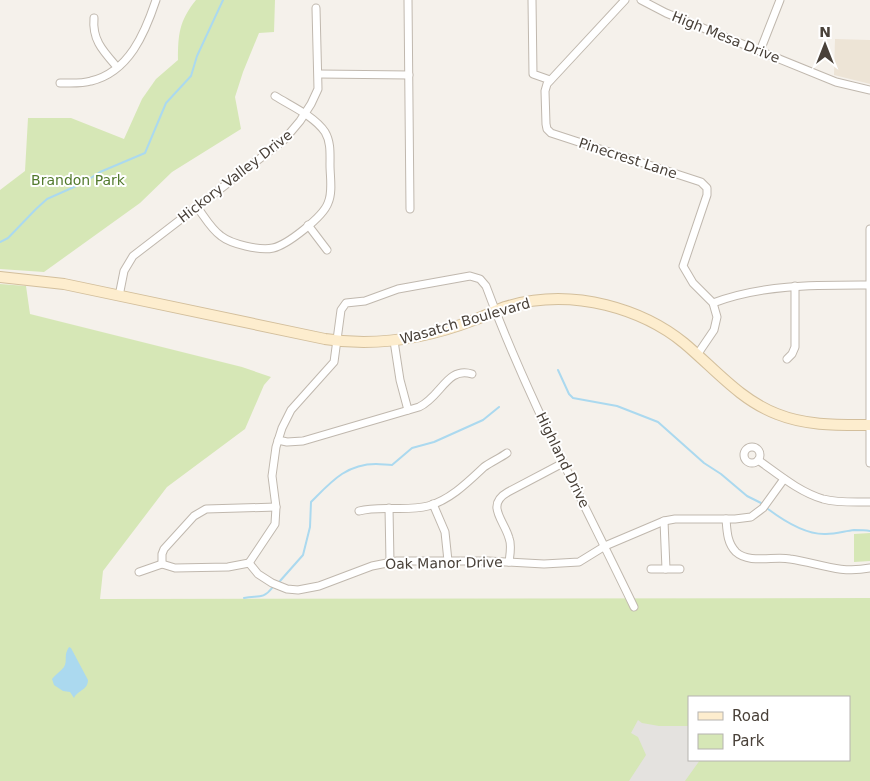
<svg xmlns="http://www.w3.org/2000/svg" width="870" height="781" viewBox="0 0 870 781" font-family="'DejaVu Sans',sans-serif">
	<rect width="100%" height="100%" fill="#f5f1eb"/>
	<polygon fill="#ede4d6" points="835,39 870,40 870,84 834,75"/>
	<g fill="#d6e7b6" fill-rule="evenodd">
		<path d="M196,0H275L274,32L259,33L243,72L235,97L241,129L172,172L140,203L44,272L0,269V190L25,171L28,118H71L124,139L142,99L156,79L178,60C178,35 179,21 196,0Z"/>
		<path d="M0,284L26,286L30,314L242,367L271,377L264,385L245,429L167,487L103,571L100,599L870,598V781H0ZM689,697H849V760H689Z"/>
		<polygon points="870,533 870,561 854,562 854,534"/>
	</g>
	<polygon fill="#e4e2df" points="638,720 642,723 659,726 689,726 689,760 700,760 685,781 629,781 646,755 638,737 631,733"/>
	<path fill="#abd9ef" d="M69,647L71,648L88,680C88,690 78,690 74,698L70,692L63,691L54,685L52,679C55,675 61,671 64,667C68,660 63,656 69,647Z"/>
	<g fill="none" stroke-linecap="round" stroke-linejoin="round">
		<g stroke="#abd9ef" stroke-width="2">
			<polyline points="0,242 8,238 36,209 47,199 83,183 100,172 145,153 166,103 191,76 197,56 223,0"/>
			<polyline points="558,370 569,394 573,398 617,406 658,422 704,463 721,474 747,496 761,503"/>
			<path d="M768,509C784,521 806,535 826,534C836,534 845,531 854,530C859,530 865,530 870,531"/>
			<path d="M280,581L303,555L310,527L311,502C331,482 346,464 376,464C382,464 387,465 392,465L412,448L434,442L483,420L499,407"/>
			<path d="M244,598C257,595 263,600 272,588"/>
		</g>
		<g stroke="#c0b8ae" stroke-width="9">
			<g id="street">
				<polyline points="408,0 410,209"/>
				<polyline points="532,0 533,74 550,80"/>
				<polyline points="625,0 547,84 545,91 546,124 547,129 551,133 701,182 707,188 707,195 683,266 693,283 713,303 717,317 714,330 697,355"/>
				<polyline points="641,0 666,13 836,82 870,90"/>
				<path d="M94,18C92,40 103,51 117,67"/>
				<polyline points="760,51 780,0"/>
				<polyline points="319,74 409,75"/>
				<path d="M60,83C70,83 81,84 91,81C129,72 145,33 156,0"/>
				<path d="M197,207C204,216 211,229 221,236C231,244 260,251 273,248C287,245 323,217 328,203C333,192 330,177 330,165C330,154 331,142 325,132C314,116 291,106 275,96"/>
				<polyline points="308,225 327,250"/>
				<polyline points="870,229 870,463"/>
				<polyline points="119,296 124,271 133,256 284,140 300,121 311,104 318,89 316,8"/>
				<path d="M713,303C763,284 818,285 870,285"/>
				<polyline points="394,341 400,380 408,410"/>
				<polyline points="787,359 792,354 795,347 795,286"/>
				<path d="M278,440L287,442L303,441L419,407C441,397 447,366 472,374"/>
				<circle cx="752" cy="455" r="8"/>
				<path d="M758,460C778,474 799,492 823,499C838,503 854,502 870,502"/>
				<polyline points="433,504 445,532 448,561"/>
				<polyline points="389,508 390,562"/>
				<path d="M359,511C381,505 405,512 428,506C450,500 468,482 484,467C491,462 500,458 507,453"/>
				<path d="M726,519C727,531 727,543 736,552C749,564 774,556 790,559C819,563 838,574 870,568"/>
				<polyline points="664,521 666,569"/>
				<path d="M509,562C510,554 512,545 509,538C504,520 485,505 508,492L563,463"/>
				<path d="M249,563L275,524L276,507L272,476L276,447L282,428L291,410L334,362L341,310L346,303L365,301L398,289L470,276L480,279L486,286C527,397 583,501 634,607"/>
				<polyline points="249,563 258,574 272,583 287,589 298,590 319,586 372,566 397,561 489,561 544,564 579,562 605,546 664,521 675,519 735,519 751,517 763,508 784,479"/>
				<polyline points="162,564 162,554 164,549 194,516 206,509 276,507"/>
				<polyline points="651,569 680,569"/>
				<polyline points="139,572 162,564 175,568 228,567 249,563"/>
			</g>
		</g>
		<g stroke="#d3bf9c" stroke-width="12">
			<path id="secondary" d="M0,277L64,284L325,339C375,347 427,338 474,320C485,316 494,311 505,307C538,297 573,297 606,305C634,312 662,325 684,343C714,368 740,400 777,414C807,426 838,425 870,425"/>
		</g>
		<use href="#street" stroke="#fff" stroke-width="7"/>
		<use href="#secondary" stroke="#fdedce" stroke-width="10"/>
	</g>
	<g text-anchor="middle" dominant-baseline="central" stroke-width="4" stroke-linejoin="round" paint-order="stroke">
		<g font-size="14" fill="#494139" stroke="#fff">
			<text transform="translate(726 37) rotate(22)">High Mesa Drive</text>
			<text transform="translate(628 158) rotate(18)">Pinecrest Lane</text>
			<text transform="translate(235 176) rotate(-38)">Hickory Valley Drive</text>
			<text transform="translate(465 321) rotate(-16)">Wasatch Boulevard</text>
			<text transform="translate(563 460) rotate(64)">Highland Drive</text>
			<text transform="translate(444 563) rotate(-1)">Oak Manor Drive</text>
		</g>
		<g font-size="14" fill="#527a2d" stroke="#fff">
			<text x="78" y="180">Brandon Park</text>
		</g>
	</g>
	<rect x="688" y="696" width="162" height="65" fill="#ffffff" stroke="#b6b3b0"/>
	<rect x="698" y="712" width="25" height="8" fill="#fdedce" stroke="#b6b3b0"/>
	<text x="732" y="721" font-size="15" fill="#494139">Road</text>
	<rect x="698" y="734" width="25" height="15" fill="#d6e7b6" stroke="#b6b3b0"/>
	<text x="732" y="746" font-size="15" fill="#494139">Park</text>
	<g transform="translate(825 45)" stroke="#ffffff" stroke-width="4" paint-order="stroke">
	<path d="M0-4L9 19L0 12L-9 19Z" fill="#494139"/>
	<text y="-8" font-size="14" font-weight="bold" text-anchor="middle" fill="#494139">N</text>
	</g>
</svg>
